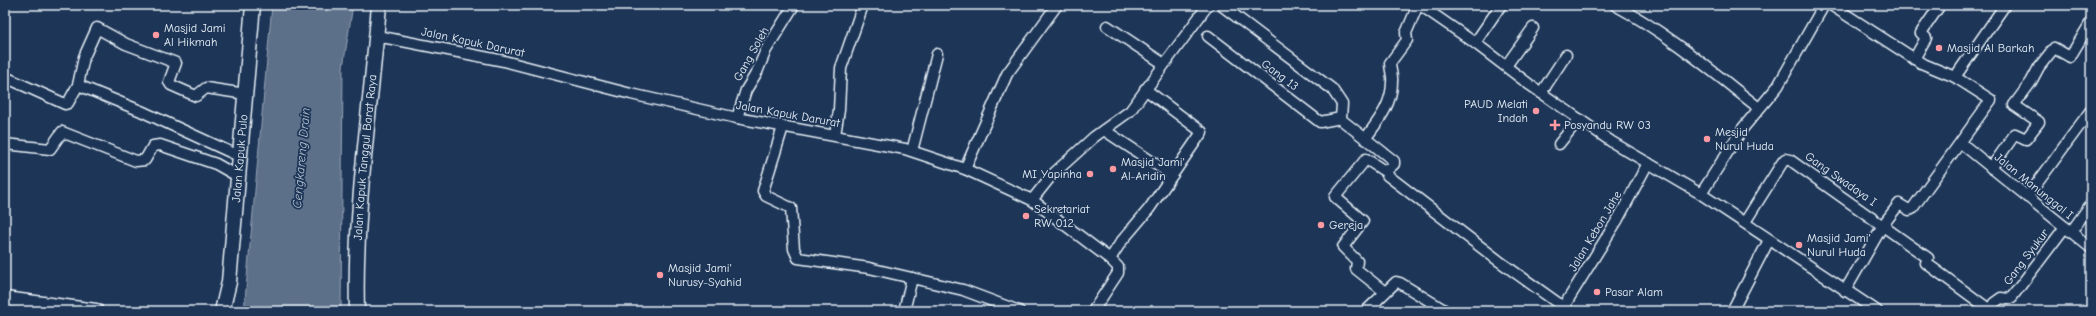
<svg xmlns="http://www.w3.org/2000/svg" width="2096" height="316" viewBox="0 0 2096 316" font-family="'Comic Neue',sans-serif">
	<rect width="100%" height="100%" fill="#1d3557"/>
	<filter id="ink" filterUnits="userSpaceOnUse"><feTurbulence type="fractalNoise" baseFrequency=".025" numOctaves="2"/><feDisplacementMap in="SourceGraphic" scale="8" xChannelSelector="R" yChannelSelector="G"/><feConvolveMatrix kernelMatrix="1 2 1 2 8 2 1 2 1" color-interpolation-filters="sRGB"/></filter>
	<g filter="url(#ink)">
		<polygon fill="#5d7089" stroke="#95a4b5" points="272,5 353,5 343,67 341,311 244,311"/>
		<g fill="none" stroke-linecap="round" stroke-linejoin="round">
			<g stroke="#e8f1f8" stroke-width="13">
				<g id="street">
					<polyline points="1221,5 1332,89 1342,104 1341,118 1343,121 1394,161 1394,164 1386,171 1387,175 1499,261 1569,311"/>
					<polyline points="1420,5 1475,43 1530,85 1612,142 1701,194 1877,311"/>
					<path d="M1615,5C1667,33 1713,72 1759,108"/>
					<polyline points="1831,5 1921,63 1955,77"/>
					<polyline points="1107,26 1164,64"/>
					<polyline points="377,36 504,61 631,94 737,118 905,149 965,169 1032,200 1110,259 1118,267 1118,273 1093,311"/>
					<polyline points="1208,36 1320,122 1341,118"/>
					<polyline points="1475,43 1501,5"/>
					<polyline points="1914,59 1926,38 1921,33 1940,5"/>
					<polyline points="1506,66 1533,28"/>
					<polyline points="5,77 65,104 68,103 78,85 141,111 241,157"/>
					<polyline points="78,85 84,57 97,28 126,44 176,63 169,82 171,85 196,96 206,88 246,94"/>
					<polyline points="1541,93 1566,55"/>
					<polyline points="737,118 746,90 757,72 766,50 794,5"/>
					<polyline points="783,127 763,191 766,196 791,208 794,249 798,258 869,268 912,278"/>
					<polyline points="1104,130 1172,175"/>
					<polyline points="835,135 839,110 841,68 863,5"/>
					<path d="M1365,139C1378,121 1392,105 1392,82C1393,76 1390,70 1390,63L1407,40L1406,33L1418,5"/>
					<polyline points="1961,143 2091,248"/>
					<polyline points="5,144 50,149 62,132 136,161 145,160 153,146 160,145 216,164 239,177"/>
					<polyline points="1559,144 1579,119"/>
					<polyline points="912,151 937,54"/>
					<polyline points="1991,168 2015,134 2026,139 2039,122 2014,105 2031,82 2039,67 2054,48 2070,57 2091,22"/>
					<polyline points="965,169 1007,74 1057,5"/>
					<polyline points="1701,194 1743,128 1778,86 1824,5"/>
					<polyline points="2027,197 2091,110"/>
					<polyline points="1032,200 1052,175 1094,137 1130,111 1208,5"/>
					<polyline points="1745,222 1782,163 1785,159 1790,160 1928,258 1926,263 1990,310"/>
					<polyline points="2071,232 2091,204"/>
					<polyline points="1110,259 1121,242 1149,209 1202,132 1145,89"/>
					<polyline points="1845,291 1883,225 1899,204 1909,210 1912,209 1991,100 1955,77 2005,5"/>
					<polyline points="1385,292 1356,269 1357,261 1343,247 1363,221 1335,197 1366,159 1386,172"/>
					<polyline points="904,311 912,278 963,290 1019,311"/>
					<polyline points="1366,311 1396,282 1400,283 1446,311"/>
					<polyline points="1561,311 1618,219 1648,163"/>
					<polyline points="1732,311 1769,240"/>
					<polyline points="1992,311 1990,310 1994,303 2001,298 2008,299 2012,297 2065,227"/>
				</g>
			</g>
			<g stroke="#e8f1f8" stroke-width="17">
				<g id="secondary">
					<polyline points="5,299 96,311"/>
					<path id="s1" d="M222,311L229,282L253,5"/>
					<path id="s2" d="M357,311C354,209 371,107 379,5"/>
				</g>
			</g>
			<use href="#street" stroke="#1d3557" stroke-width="10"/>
			<use href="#secondary" stroke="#1d3557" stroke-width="14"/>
		</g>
	</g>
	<g fill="#ff9aa2" stroke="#1d3557" stroke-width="1.5">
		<circle cx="156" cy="35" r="4"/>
		<circle cx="1939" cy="48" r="4"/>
		<circle cx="1536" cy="111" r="4"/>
		<path d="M1553 119h4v4h4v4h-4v4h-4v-4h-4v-4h4z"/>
		<circle cx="1707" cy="139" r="4"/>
		<circle cx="1113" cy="169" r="4"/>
		<circle cx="1090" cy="174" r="4"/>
		<circle cx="1026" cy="216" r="4"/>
		<circle cx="1321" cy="225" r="4"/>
		<circle cx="1799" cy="245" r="4"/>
		<circle cx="660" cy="275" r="4"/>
		<circle cx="1597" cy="292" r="4"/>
	</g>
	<g text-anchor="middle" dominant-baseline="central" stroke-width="3.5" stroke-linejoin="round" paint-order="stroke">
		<g font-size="12" fill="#e8f1f8" stroke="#1d3557" text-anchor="start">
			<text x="164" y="28">Masjid Jami<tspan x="164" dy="14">Al Hikmah</tspan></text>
			<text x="1947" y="48">Masjid Al Barkah</text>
			<text x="1528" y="104" text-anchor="end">PAUD Melati<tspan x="1528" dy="14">Indah</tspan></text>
			<text x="1564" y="125">Posyandu RW 03</text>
			<text x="1715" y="132">Mesjid<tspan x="1715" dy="14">Nurul Huda</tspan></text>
			<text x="1121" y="162">Masjid Jami'<tspan x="1121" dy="14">Al-Aridin</tspan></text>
			<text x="1082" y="174" text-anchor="end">MI Yapinha</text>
			<text x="1034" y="209">Sekretariat<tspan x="1034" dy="14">RW 012</tspan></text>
			<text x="1329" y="225">Gereja</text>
			<text x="1807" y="238">Masjid Jami'<tspan x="1807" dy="14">Nurul Huda</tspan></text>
			<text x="668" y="268">Masjid Jami'<tspan x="668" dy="14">Nurusy-Syahid</tspan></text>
			<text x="1605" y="292">Pasar Alam</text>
		</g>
		<g font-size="12" fill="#e8f1f8" stroke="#1d3557">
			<text transform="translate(473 42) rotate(12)">Jalan Kapuk Darurat</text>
			<text transform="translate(751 54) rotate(-61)">Gang Soleh</text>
			<text transform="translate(1280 75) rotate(37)">Gang 13</text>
			<text transform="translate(788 114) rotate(10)">Jalan Kapuk Darurat</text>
			<text stroke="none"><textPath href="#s1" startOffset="154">Jalan Kapuk Pulo</textPath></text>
			<text stroke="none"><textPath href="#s2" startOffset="154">Jalan Kapuk Tanggul Barat Raya</textPath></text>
			<text transform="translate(1841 179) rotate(35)">Gang Swadaya I</text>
			<text transform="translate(2034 186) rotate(39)">Jalan Manunggal I</text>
			<text transform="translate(1595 231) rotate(-59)">Jalan Kebon Jahe</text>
			<text transform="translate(2026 257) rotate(-53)">Gang Syukur</text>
		</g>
		<g font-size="13" font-style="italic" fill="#b7c4d1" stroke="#1d3557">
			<text transform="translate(301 158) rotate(-85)">Cengkareng Drain</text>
		</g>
	</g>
	<rect width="2096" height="316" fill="none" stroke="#1d3557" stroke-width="20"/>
	<rect x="10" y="10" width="2076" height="296" fill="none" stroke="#e8f1f8" stroke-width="1.5" filter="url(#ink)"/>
</svg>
